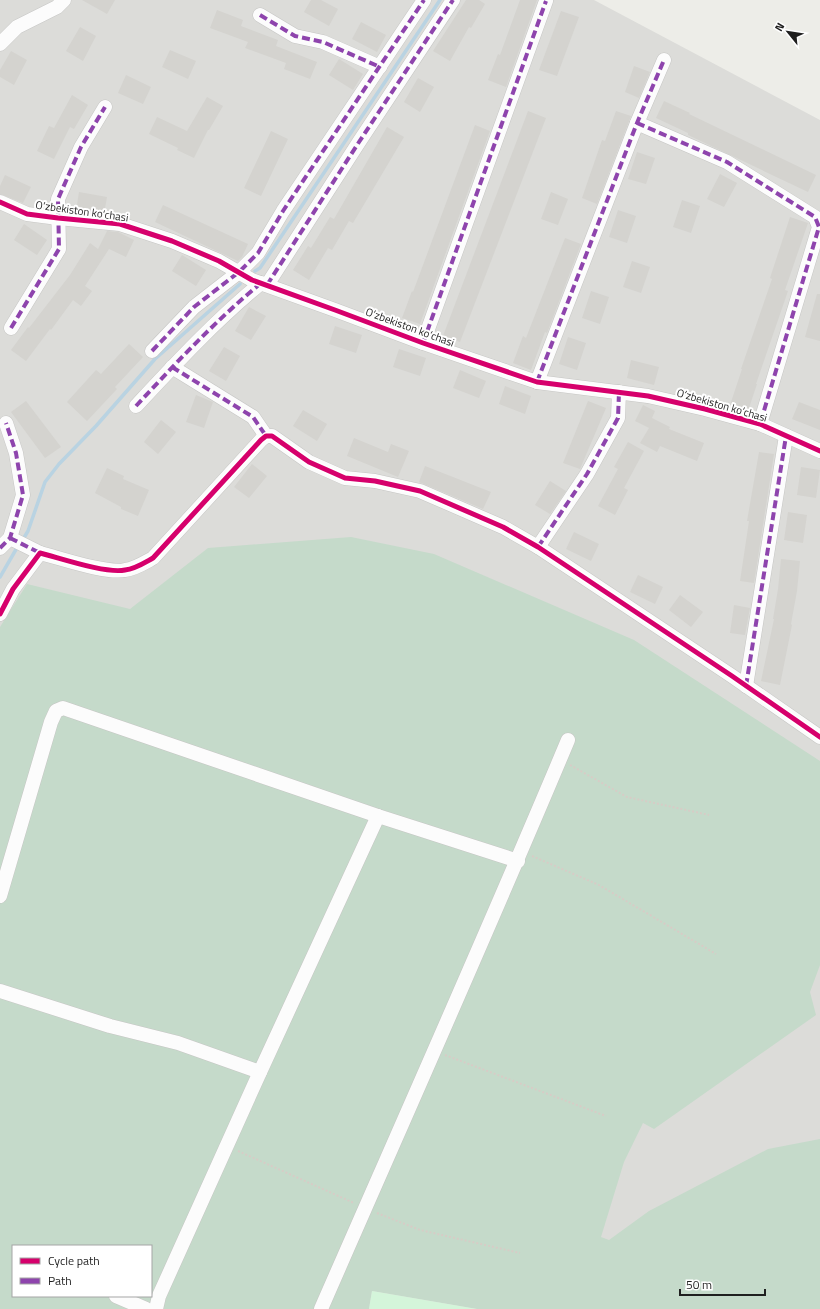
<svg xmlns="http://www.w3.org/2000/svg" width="820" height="1309" viewBox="0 0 820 1309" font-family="'Titillium Web',sans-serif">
	<rect width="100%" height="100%" fill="#edede8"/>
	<path fill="#dcdcd9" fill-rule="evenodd" d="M0,0H594L820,120V1309H0ZM13,1246H151V1296H13Z"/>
	<path fill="#c5daca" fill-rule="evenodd" d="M351,537L434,554L634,640L820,761V965L810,992L816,1015L654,1129L643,1123L624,1162L601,1237L609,1240L649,1211L768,1149L820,1139V1309H477L372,1291L369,1309H0V627L27,584L130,609L208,548ZM13,1246H151V1296H13Z"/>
	<polygon fill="#d4f5da" points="372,1291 477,1309 369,1309"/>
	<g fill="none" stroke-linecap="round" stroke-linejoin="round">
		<g stroke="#b9d3e2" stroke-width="3.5">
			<polyline points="255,271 260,268 440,0"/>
			<polyline points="22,541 28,531 45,482 59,464 96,426 155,359 240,284"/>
			<polyline points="0,577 18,546"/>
		</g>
	</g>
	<g fill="#d4d3cf">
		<polygon points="82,0 115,0 107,14"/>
		<polygon points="311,0 321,0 338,9 329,26 304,12"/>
		<polygon points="466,0 479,0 485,4 471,28 469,27 450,61 433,51"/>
		<polygon points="520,0 537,0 506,87 488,80 498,54 500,55"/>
		<polygon points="217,10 243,20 241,26 278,40 276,46 317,62 310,79 284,69 286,63 245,48 248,42 210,28"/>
		<polygon points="561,11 579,17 557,76 539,70"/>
		<polygon points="361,22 386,35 377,52 352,39"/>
		<polygon points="80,27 96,36 83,61 66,51"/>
		<polygon points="170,50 196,61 188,79 162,67"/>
		<polygon points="11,51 27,60 14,85 0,77 0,70"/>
		<polygon points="339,59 363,74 353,90 329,75"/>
		<polygon points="634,66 650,72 639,98 625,92"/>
		<polygon points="126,75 151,87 143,104 118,93"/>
		<polygon points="418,78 434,87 420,112 404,102"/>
		<polygon points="72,95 88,105 74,129 70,127 54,159 37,151 49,126 54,128"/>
		<polygon points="207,97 223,106 209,130 208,130 194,158 177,150 178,148 149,134 157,117 187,131"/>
		<polygon points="664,101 690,113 689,114 816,175 808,192 688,135 688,133 656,118"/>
		<polygon points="528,111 546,118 460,342 443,336"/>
		<polygon points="616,111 631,116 597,204 582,198 602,140 605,141"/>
		<polygon points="475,125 490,131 420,324 402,318 412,291 413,292"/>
		<polygon points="387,127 404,137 353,223 349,221 332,250 328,248 309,280 293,270 308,246 311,248 330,217 334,219"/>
		<polygon points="271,131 288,139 261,196 244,188"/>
		<polygon points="637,152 655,158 646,184 628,179"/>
		<polygon points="720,174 737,183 724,207 707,199"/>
		<polygon points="5,175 31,187 23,203 0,194 0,186"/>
		<polygon points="79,192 107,197 104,214 76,211"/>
		<polygon points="551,192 568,199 558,225 541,219"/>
		<polygon points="682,200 700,206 691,233 673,227"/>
		<polygon points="163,205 248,244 242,257 238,261 155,222"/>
		<polygon points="618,210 636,216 627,243 609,237"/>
		<polygon points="790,217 808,223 785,290 788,291 756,384 757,384 748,411 730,405 742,369 741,369 772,279 770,278"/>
		<polygon points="24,224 47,240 37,255 14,240"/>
		<polygon points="107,231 118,232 134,240 126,257 109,249 85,286 92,291 81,306 73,300 51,330 50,329 26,361 11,350 28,327 29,328 70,275 90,243 98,249"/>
		<polygon points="565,238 581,244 547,333 545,332 531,370 513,363 523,336 526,338"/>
		<polygon points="182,255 206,270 196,286 172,271"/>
		<polygon points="632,261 650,267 641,293 623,287"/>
		<polygon points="591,291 609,297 600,324 582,318"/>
		<polygon points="817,294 820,294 820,341 805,337"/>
		<polygon points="249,307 266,316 251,340 235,331"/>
		<polygon points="335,326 362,335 356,353 329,344"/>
		<polygon points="568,337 586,343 577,370 559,364"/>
		<polygon points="129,344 143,357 115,387 117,389 87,421 67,402 96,370 101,374"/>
		<polygon points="224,347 240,356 226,381 209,371"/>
		<polygon points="399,349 426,358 420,376 393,367"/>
		<polygon points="631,360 659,367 654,385 627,378"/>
		<polygon points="460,370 486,381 479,398 453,388"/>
		<polygon points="505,386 531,396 525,414 499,404"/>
		<polygon points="196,395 213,402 204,428 186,422"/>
		<polygon points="26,401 61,447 45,458 11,412"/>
		<polygon points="588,401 606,408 580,469 563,463"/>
		<polygon points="799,402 820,410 820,430 792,419"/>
		<polygon points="643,405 655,411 652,418 670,427 669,429 704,443 697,461 660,446 657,452 640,443 649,428 635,421"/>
		<polygon points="303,410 327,424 317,441 293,426"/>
		<polygon points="161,420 176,432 158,454 144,442"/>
		<polygon points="354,438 388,452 391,444 409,451 398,477 347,456"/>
		<polygon points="628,442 644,451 624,488 628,490 615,515 598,506 618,469 614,467"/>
		<polygon points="759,452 774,454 754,583 740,581 749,521 747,521"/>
		<polygon points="252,464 267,476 249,498 234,487"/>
		<polygon points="425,466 491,492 483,509 419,482"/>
		<polygon points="801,467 820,470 816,498 797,495"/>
		<polygon points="107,468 124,476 123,479 149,490 138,516 121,509 121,507 95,493"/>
		<polygon points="550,481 566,491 550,514 535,505"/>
		<polygon points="788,512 807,515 803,543 784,540"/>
		<polygon points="574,532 599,544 591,561 566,549"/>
		<polygon points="781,559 800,561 797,591 791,624 792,625 780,685 761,681 774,619 773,619 778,589"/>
		<polygon points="638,575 663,587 655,604 630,592"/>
		<polygon points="680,595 703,612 691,627 669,610"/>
		<polygon points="734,605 750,608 745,635 730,633"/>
	</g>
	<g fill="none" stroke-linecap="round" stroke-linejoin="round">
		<g stroke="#c6c6c4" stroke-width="15">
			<g id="minor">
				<polyline points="260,15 295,36 323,42 380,67"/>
				<polyline points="0,44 17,27 57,7 64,0"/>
				<polyline points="637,123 727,162 815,217 819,227 760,424"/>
				<polyline points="0,202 27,214 58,218 120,224 172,241 219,261 252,280 335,310 423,343 537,382 648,396 705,409 760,424 820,451"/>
				<polyline points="267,285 359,142 453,0"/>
				<polyline points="11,328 59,249 58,199 81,147 105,107"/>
				<polyline points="423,343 546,1"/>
				<polyline points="152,351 194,307 239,272 258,253 283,211 424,0"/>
				<polyline points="172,367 253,417 266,436"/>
				<polyline points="537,382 637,123 664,60"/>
				<path d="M136,406C176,363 215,321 261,283"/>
				<polyline points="10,538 40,553"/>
				<polyline points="538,547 587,474 618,418 619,392"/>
				<polyline points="0,548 10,538 23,495 16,453 6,423"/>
				<path d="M0,614L13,589L40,553C60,558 106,574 125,570C135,569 144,563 153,558L261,440L266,436H272L309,462L345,478L375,481L420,491L503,527L538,547L732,676L820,737"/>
				<polyline points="746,686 786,436"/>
				<polyline points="0,896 51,722 56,711 63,708 378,816 518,861"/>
				<polyline points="0,991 110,1026 178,1043 260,1072"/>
				<polyline points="116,1296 146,1309"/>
				<polyline points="156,1309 159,1296 260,1072 378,816"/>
				<path d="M321,1309C404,1119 488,931 568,740"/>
			</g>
		</g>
		<g stroke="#d7ccc6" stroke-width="2" stroke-dasharray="2 2" stroke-linecap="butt">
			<polyline points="570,765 627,797 709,815"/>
			<polyline points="532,856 599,885 716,954"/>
			<polyline points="445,1055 606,1116"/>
			<polyline points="238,1151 354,1203"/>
			<polyline points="377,1213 420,1230 520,1253"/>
		</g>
		<use href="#minor" stroke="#fcfcfc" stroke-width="14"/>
		<g stroke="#8e44ad" stroke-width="4" stroke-dasharray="8 4" stroke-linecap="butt">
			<polyline points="260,15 295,36 323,42 380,67"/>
			<polyline points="637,123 727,162 815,217 819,227 760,424"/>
			<polyline points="267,285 359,142 453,0"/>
			<polyline points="11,328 59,249 58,199 81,147 105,107"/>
			<polyline points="423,343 546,1"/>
			<polyline points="152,351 194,307 239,272 258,253 283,211 424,0"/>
			<polyline points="172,367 253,417 266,436"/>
			<polyline points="537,382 637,123 664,60"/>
			<path d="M136,406C176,363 215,321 261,283"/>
			<polyline points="10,538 40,553"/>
			<polyline points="538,547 587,474 618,418 619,392"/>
			<polyline points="0,548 10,538 23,495 16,453 6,423"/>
			<polyline points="746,686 786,436"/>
		</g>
		<g stroke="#fff" stroke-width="8">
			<g id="cycleway">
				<polyline points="0,202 27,214 58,218 120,224 172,241 219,261 252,280 335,310 423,343 537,382 648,396 705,409 760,424 820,451"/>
				<path d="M0,614L13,589L40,553C60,558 106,574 125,570C135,569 144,563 153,558L261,440L266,436H272L309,462L345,478L375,481L420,491L503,527L538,547L732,676L820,737"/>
			</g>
		</g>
		<use href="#cycleway" stroke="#d6006c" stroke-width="5"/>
	</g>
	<g text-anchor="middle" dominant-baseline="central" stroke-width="4" stroke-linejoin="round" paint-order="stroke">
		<g font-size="11" fill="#1f1f1f" stroke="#fff">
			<text transform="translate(82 211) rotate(8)">O‘zbekiston ko‘chasi</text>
			<text transform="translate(410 327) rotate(20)">O‘zbekiston ko‘chasi</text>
			<text transform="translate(722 405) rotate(16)">O‘zbekiston ko‘chasi</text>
		</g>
	</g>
	<rect x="12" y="1245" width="140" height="52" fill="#ffffff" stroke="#a5a5a5"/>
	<rect x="20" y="1258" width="20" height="6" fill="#d6006c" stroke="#a5a5a5"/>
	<text x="48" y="1265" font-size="12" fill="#1f1f1f">Cycle path</text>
	<rect x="20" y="1278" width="20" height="6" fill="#8e44ad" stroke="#a5a5a5"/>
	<text x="48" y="1285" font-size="12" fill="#1f1f1f">Path</text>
	<g transform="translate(788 32) rotate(300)" stroke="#ffffff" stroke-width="3" paint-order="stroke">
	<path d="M0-3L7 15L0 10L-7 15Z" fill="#1f1f1f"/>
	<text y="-6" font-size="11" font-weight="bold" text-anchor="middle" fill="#1f1f1f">N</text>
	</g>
	<path d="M680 1289v6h85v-6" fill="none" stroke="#1f1f1f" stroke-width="2"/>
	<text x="686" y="1289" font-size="12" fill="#1f1f1f" stroke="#ffffff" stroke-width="3" paint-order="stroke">50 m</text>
</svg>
